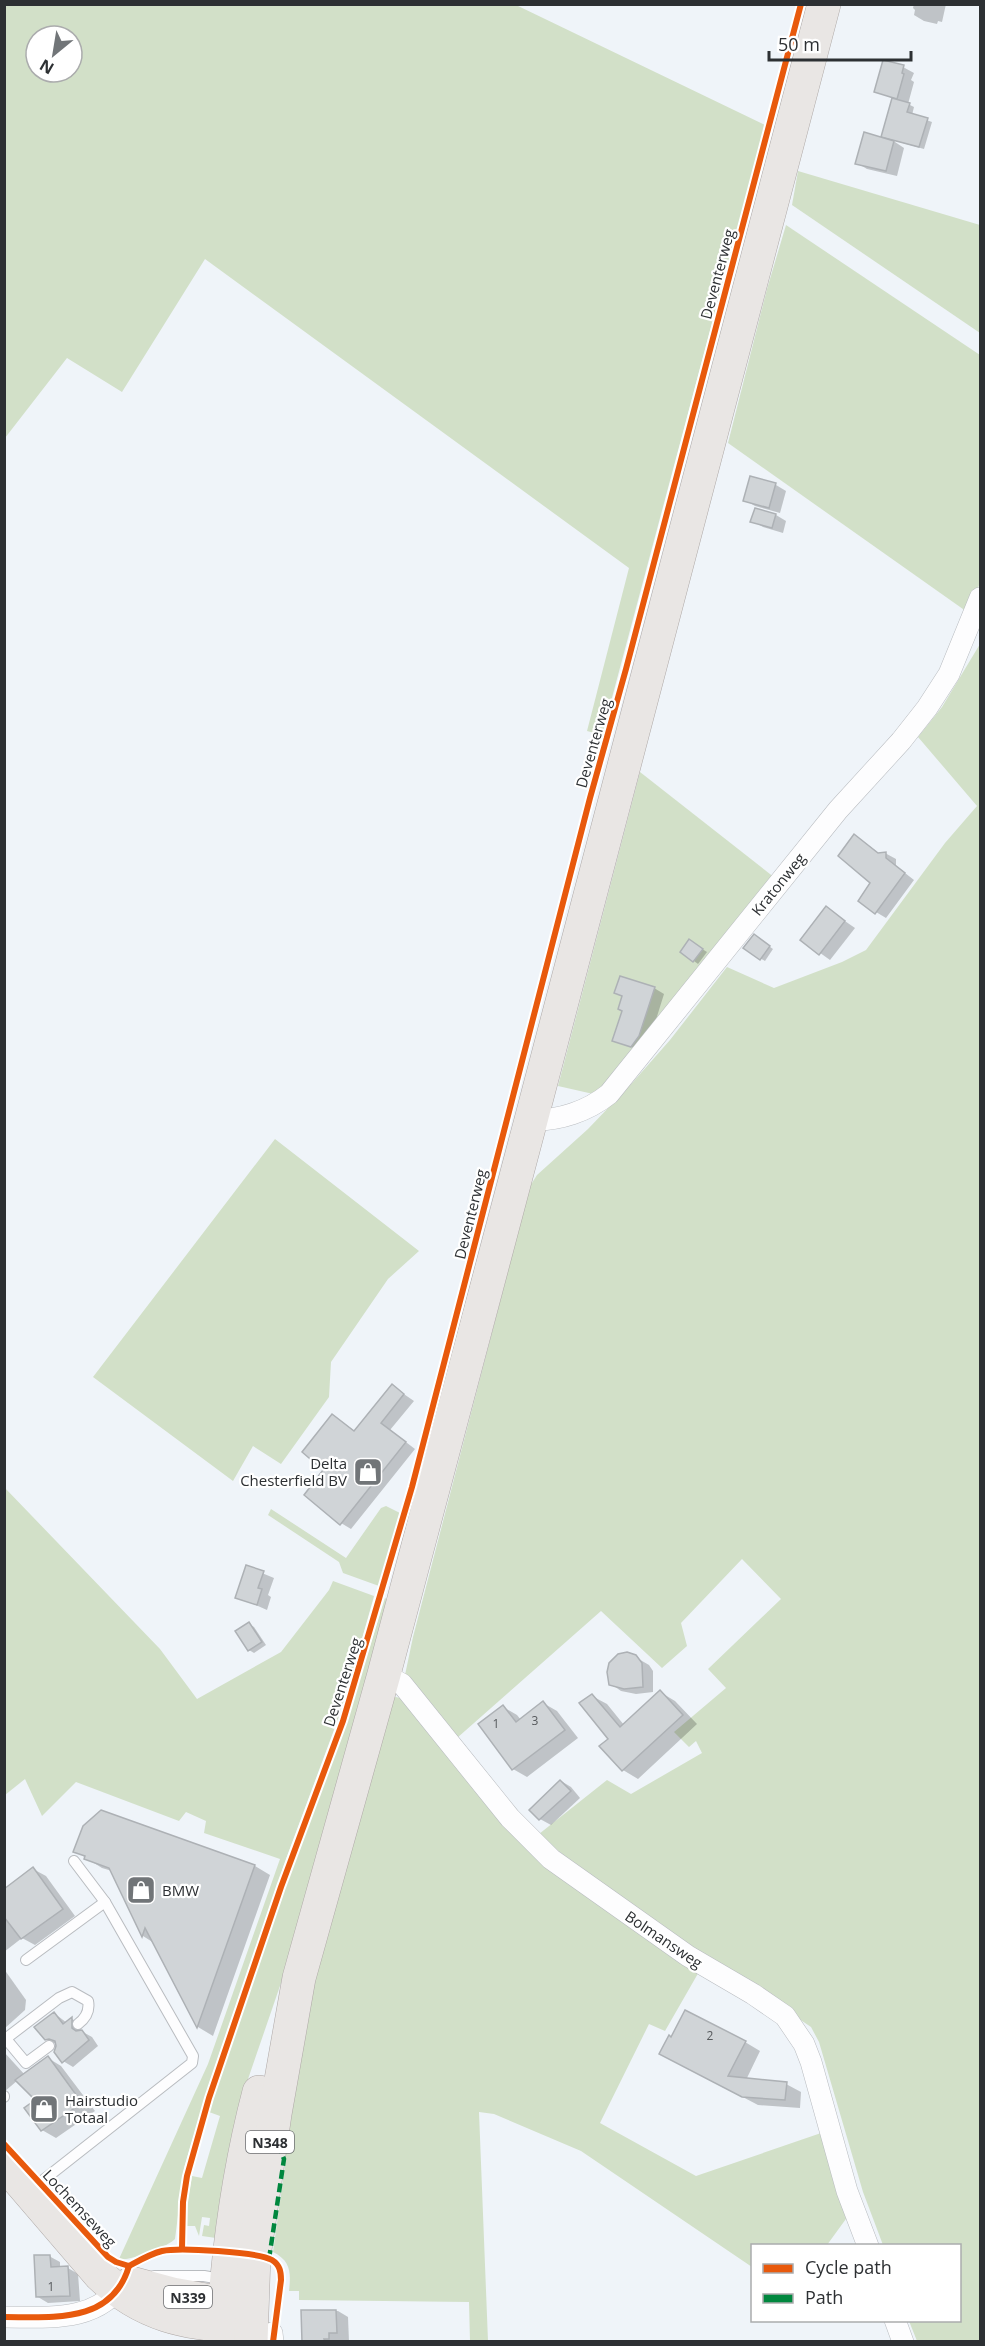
<svg xmlns="http://www.w3.org/2000/svg" width="985" height="2346" viewBox="0 0 985 2346" font-family="'Open Sans',sans-serif">
	<rect width="100%" height="100%" fill="#eff4f9"/>
	<g fill="#d2e0c8" fill-rule="evenodd">
		<path d="M4,5H516L765,125L602,735L587,731L629,568L205,259L122,392L67,358L5,438ZM36,36H72V72H36Z"/>
		<polygon points="798,171 980,225 980,333 792,205"/>
		<polygon points="786,225 980,355 980,582 970,614 728,443 767,289"/>
		<polygon points="980,644 980,2341 917,2341 909,2321 960,2320 960,2246 883,2245 863,2192 819,2042 811,2027 592,1880 539,1834 607,1780 631,1794 702,1753 696,1741 689,1747 674,1732 726,1688 708,1669 781,1599 742,1559 681,1623 687,1646 662,1668 601,1611 457,1738 405,1675 413,1637 530,1186 537,1175 588,1129 633,1082 670,1040 727,967 774,988 842,962 866,950 945,843 977,806 918,737 942,707"/>
		<polygon points="640,772 775,878 602,1096 558,1086"/>
		<polygon points="275,1139 419,1251 388,1279 331,1362 329,1397 281,1464 253,1446 233,1481 93,1377"/>
		<path d="M5,1488L160,1649L197,1699L281,1652L329,1590L333,1581L374,1596L344,1703L286,1859L211,2078L184,2168L175,2239C169,2246 128,2262 119,2259L208,2064L280,1859L204,1833L206,1821L186,1812L179,1821L76,1782L42,1816L25,1779L5,1795Z"/>
		<polygon points="386,1506 400,1513 379,1586 343,1573 339,1562 268,1515 271,1509 346,1558 381,1508"/>
		<polygon points="385,1598 390,1602 304,1916 247,2082 216,2238 202,2236 204,2225 209,2226 210,2218 202,2217 199,2236 195,2226 187,2226 187,2205 192,2176 202,2178 220,2116 209,2112 273,1920 346,1723"/>
		<path d="M392,1696L400,1698L525,1844L700,1970L665,2031L649,2024L600,2123L696,2176L824,2132L851,2212L827,2245L752,2246V2267L581,2151L494,2114L479,2112L488,2341H470L469,2302L299,2300V2291H289C291,2273 291,2261 273,2252L286,2158L284,2150L291,2151L292,2141L287,2139L294,2054Z"/>
	</g>
	<g fill="#0003">
		<polygon points="914,4 946,4 942,22 938,21 937,24 924,21 914,15 915,10 913,8"/>
		<polygon points="903,67 914,73 911,80 914,82 908,104 914,107 912,115 932,122 924,149 892,140 904,148 897,176 867,169 857,163 890,140 883,136 894,99 876,91"/>
		<polygon points="751,477 776,485 786,491 780,513 755,506 745,500"/>
		<polygon points="756,509 776,515 786,521 783,533 763,527 752,521"/>
		<polygon points="864,842 880,854 885,853 896,859 896,866 914,880 886,918 876,912"/>
		<polygon points="826,908 855,928 830,960 802,940"/>
		<polygon points="759,939 773,949 765,961 760,958"/>
		<polygon points="694,944 707,952 698,964 682,952"/>
		<polygon points="654,988 664,994 649,1042 642,1051 614,1040"/>
		<polygon points="392,1386 414,1401 390,1430 415,1449 351,1529 341,1523 325,1470 333,1416 355,1431"/>
		<polygon points="247,1567 274,1578 268,1595 271,1597 267,1610 237,1597"/>
		<polygon points="249,1624 254,1627 266,1645 254,1653 249,1650"/>
		<polygon points="630,1654 649,1665 653,1671 653,1692 636,1694 621,1691 611,1684"/>
		<polygon points="660,1692 675,1701 697,1724 638,1779 623,1770 592,1696 607,1704 624,1725"/>
		<polygon points="543,1703 557,1711 578,1738 527,1777 513,1769 503,1707 517,1715 521,1720"/>
		<polygon points="561,1781 571,1787 580,1798 551,1825 540,1819"/>
		<polygon points="75,1851 255,1866 270,1875 213,2036 198,2027 154,1943 143,1936 112,1871 102,1868"/>
		<polygon points="33,1869 46,1876 75,1916 35,1945 22,1938 4,1952 4,1891"/>
		<polygon points="4,1969 26,2000 25,2010 4,2029"/>
		<polygon points="54,2013 67,2023 72,2019 82,2024 81,2031 92,2037 98,2046 73,2067 63,2061 59,2043 56,2044 46,2039"/>
		<polygon points="745,2042 760,2051 746,2080 786,2084 801,2092 800,2108 758,2105 676,2062"/>
		<polygon points="4,2052 25,2075 48,2058 61,2066 95,2111 56,2138 42,2130 37,2100 18,2080 4,2092"/>
		<polygon points="49,2256 60,2262 60,2268 68,2268 78,2274 80,2301 48,2303 38,2297"/>
		<polygon points="338,2311 348,2317 349,2342 303,2342 302,2312"/>
	</g>
	<g fill="#d0d4d7" stroke="#adb1b5" stroke-width="1.5">
		<polygon points="883,60 904,65 902,73 904,74 897,99 874,92"/>
		<polygon points="892,98 910,103 907,112 928,118 919,147 881,137"/>
		<polygon points="864,132 894,141 886,171 855,164"/>
		<polygon points="750,476 776,483 769,508 743,501"/>
		<polygon points="755,508 776,514 772,528 750,522"/>
		<polygon points="854,834 878,853 886,852 886,858 905,873 875,914 858,901 870,883 838,856"/>
		<polygon points="826,906 845,921 819,955 800,940"/>
		<polygon points="754,934 770,946 760,960 743,948"/>
		<polygon points="689,939 703,949 693,962 680,952"/>
		<polygon points="620,976 655,987 639,1036 631,1047 612,1041 622,1011 618,1009 622,996 614,993"/>
		<polygon points="392,1384 404,1394 381,1423 406,1442 340,1525 304,1495 323,1470 302,1452 332,1414 354,1431"/>
		<polygon points="246,1565 264,1571 258,1588 262,1589 257,1605 235,1598"/>
		<polygon points="249,1622 262,1642 248,1651 235,1631"/>
		<polygon points="627,1652 636,1655 642,1663 643,1687 624,1689 609,1685 607,1672 609,1663 618,1654"/>
		<polygon points="660,1690 683,1715 622,1771 599,1746 608,1739 579,1703 592,1694 620,1727"/>
		<polygon points="543,1701 565,1730 512,1770 478,1724 503,1705 516,1722"/>
		<polygon points="560,1780 571,1791 539,1820 529,1810"/>
		<polygon points="101,1810 255,1865 197,2028 145,1928 142,1937 109,1868 84,1859 85,1856 73,1852 83,1826"/>
		<polygon points="33,1867 63,1909 21,1939 4,1917 4,1889"/>
		<polygon points="685,2010 746,2041 728,2076 787,2082 785,2100 742,2097 659,2054 669,2035 671,2037"/>
		<polygon points="54,2012 63,2024 72,2017 72,2028 76,2031 82,2030 89,2040 62,2063 54,2052 56,2046 55,2041 49,2039 45,2040 34,2027"/>
		<polygon points="48,2056 82,2103 41,2131 24,2108 35,2100 15,2080"/>
		<polygon points="34,2255 50,2255 51,2267 68,2266 70,2296 36,2297"/>
		<polygon points="301,2310 336,2310 337,2333 329,2333 329,2339 324,2339 325,2342 302,2342"/>
	</g>
	<g fill="none" stroke-linecap="round" stroke-linejoin="round">
		<g stroke="#b9bcc0" stroke-width="12">
			<g id="lane">
				<polyline points="26,1960 105,1902"/>
				<polyline points="6,2039 26,2063 49,2046"/>
				<path d="M4,2040L59,1998L72,1992L88,2001C90,2011 86,2018 78,2024"/>
				<polyline points="4,2096 4,2097"/>
				<polyline points="32,2189 192,2063 193,2056 105,1902 74,1861"/>
				<polyline points="154,2276 204,2276 225,2280"/>
			</g>
		</g>
		<g stroke="#b9bcc0" stroke-width="22">
			<g id="street">
				<path d="M531,1120C559,1121 588,1111 609,1094L838,810L901,741L927,708L949,674L980,598"/>
				<polyline points="384,1674 402,1684 510,1818 551,1859 688,1956 753,1994 785,2016 804,2044 811,2062 847,2191 868,2246"/>
				<path d="M4,2317C49,2317 98,2323 124,2281"/>
				<polyline points="895,2320 903,2342"/>
				<polyline points="272,2333 273,2342"/>
			</g>
		</g>
		<g stroke="#aea8a6" stroke-width="34">
			<g id="primary">
				<path d="M4,2163L100,2275C143,2316 186,2324 243,2327"/>
				<polyline points="131,2283 172,2294 245,2307"/>
				<path d="M223,2342C222,2320 225,2299 227,2277C233,2214 243,2153 259,2092"/>
				<polyline points="251,2342 254,2256 275,2114 299,1978 384,1674 531,1120 824,4"/>
			</g>
		</g>
		<use href="#lane" stroke="#fdfdfe" stroke-width="10"/>
		<use href="#street" stroke="#fdfdfe" stroke-width="21"/>
		<use href="#primary" stroke="#e9e6e4" stroke-width="33"/>
		<polyline stroke="#00873e" stroke-width="4.5" stroke-dasharray="9 4.5" stroke-linecap="butt" points="269,2259 284,2159 281,2152"/>
		<g stroke="#fff" stroke-width="10">
			<g id="cycleway">
				<path d="M4,2144L108,2257L116,2262L129,2266C140,2260 150,2254 162,2251C179,2247 258,2252 272,2260C280,2265 281,2272 281,2280L273,2342"/>
				<polyline points="182,2248 183,2202 187,2176 209,2098 281,1887 343,1721 412,1487 590,798 626,669 801,4"/>
				<path d="M4,2317C54,2317 112,2324 129,2266"/>
			</g>
		</g>
		<use href="#cycleway" stroke="#e8590c" stroke-width="6"/>
	</g>
	<defs>
		<g id="shop-square" transform="scale(1.5)"><rect x="-9" y="-9" width="18" height="18" rx="4" fill="#717578" stroke="#fff"/><path d="M-5-2.5h2.3a2.7 3.5 0 0 1 5.4 0H5L5.5 6h-11ZM-1.5-2.5h3a1.5 2.3 0 0 0-3 0Z" fill="#fff"/></g>
	</defs>
	<g fill-rule="evenodd">
		<use href="#shop-square" x="368" y="1472"/>
		<use href="#shop-square" x="141" y="1890"/>
		<use href="#shop-square" x="44" y="2109"/>
	</g>
	<g text-anchor="middle" dominant-baseline="central" stroke-width="4.5" stroke-linejoin="round" paint-order="stroke">
		<g font-size="12" fill="#56595c">
			<text x="535" y="1720">3</text>
			<text x="496" y="1723">1</text>
			<text x="710" y="2035">2</text>
			<text x="51" y="2286">1</text>
		</g>
		<g fill="#fff" stroke="#6c6e70" stroke-width="1.5">
			<rect x="246" y="2131" width="48" height="22" rx="4.5"/>
			<rect x="164" y="2286" width="48" height="22" rx="4.5"/>
		</g>
		<g font-size="14" font-weight="bold" fill="#2d3033">
			<text x="270" y="2142">N348</text>
			<text x="188" y="2297">N339</text>
		</g>
		<g font-size="15" fill="#2d3033" stroke="#fff">
			<text transform="translate(717 274) rotate(-75)">Deventerweg</text>
			<text transform="translate(593 743) rotate(-74)">Deventerweg</text>
			<text transform="translate(778 884) rotate(-51)">Kratonweg</text>
			<text transform="translate(470 1214) rotate(-76)">Deventerweg</text>
			<text transform="translate(342 1682) rotate(-72)">Deventerweg</text>
			<text transform="translate(664 1939) rotate(34)">Bolmansweg</text>
			<text transform="translate(80 2208) rotate(47)">Lochemseweg</text>
		</g>
		<g font-size="15" fill="#2d3033" stroke="#fff" text-anchor="start">
			<text x="347" y="1463" text-anchor="end">Delta<tspan x="347" dy="17">Chesterfield BV</tspan></text>
			<text x="162" y="1890">BMW</text>
			<text x="65" y="2100">Hairstudio<tspan x="65" dy="17">Totaal</tspan></text>
		</g>
	</g>
	<rect width="985" height="2346" fill="none" stroke="#2d3033" stroke-width="12"/>
	<rect x="751" y="2244" width="210" height="78" fill="#ffffff" stroke="#abacad" stroke-width="1.5"/>
	<rect x="763" y="2264" width="30" height="9" fill="#e8590c" stroke="#abacad" stroke-width="1.5"/>
	<text x="805" y="2274" font-size="18" fill="#2d3033">Cycle path</text>
	<rect x="763" y="2294" width="30" height="9" fill="#00873e" stroke="#abacad" stroke-width="1.5"/>
	<text x="805" y="2304" font-size="18" fill="#2d3033">Path</text>
	<g transform="translate(54 54) rotate(210)"><circle r="28" fill="#ffffff" stroke="#abacad" stroke-width="1.5"/>
	<path d="M0-4.5L10 22L0 15L-10 22Z" fill="#717578"/>
	<text y="-9" font-size="16" font-weight="bold" text-anchor="middle" fill="#2d3033">N</text>
	</g>
	<path d="M769 51v9h142v-9" fill="none" stroke="#2d3033" stroke-width="3"/>
	<text x="778" y="51" font-size="18" fill="#2d3033" stroke="#ffffff" stroke-width="4.5" paint-order="stroke">50 m</text>
</svg>
